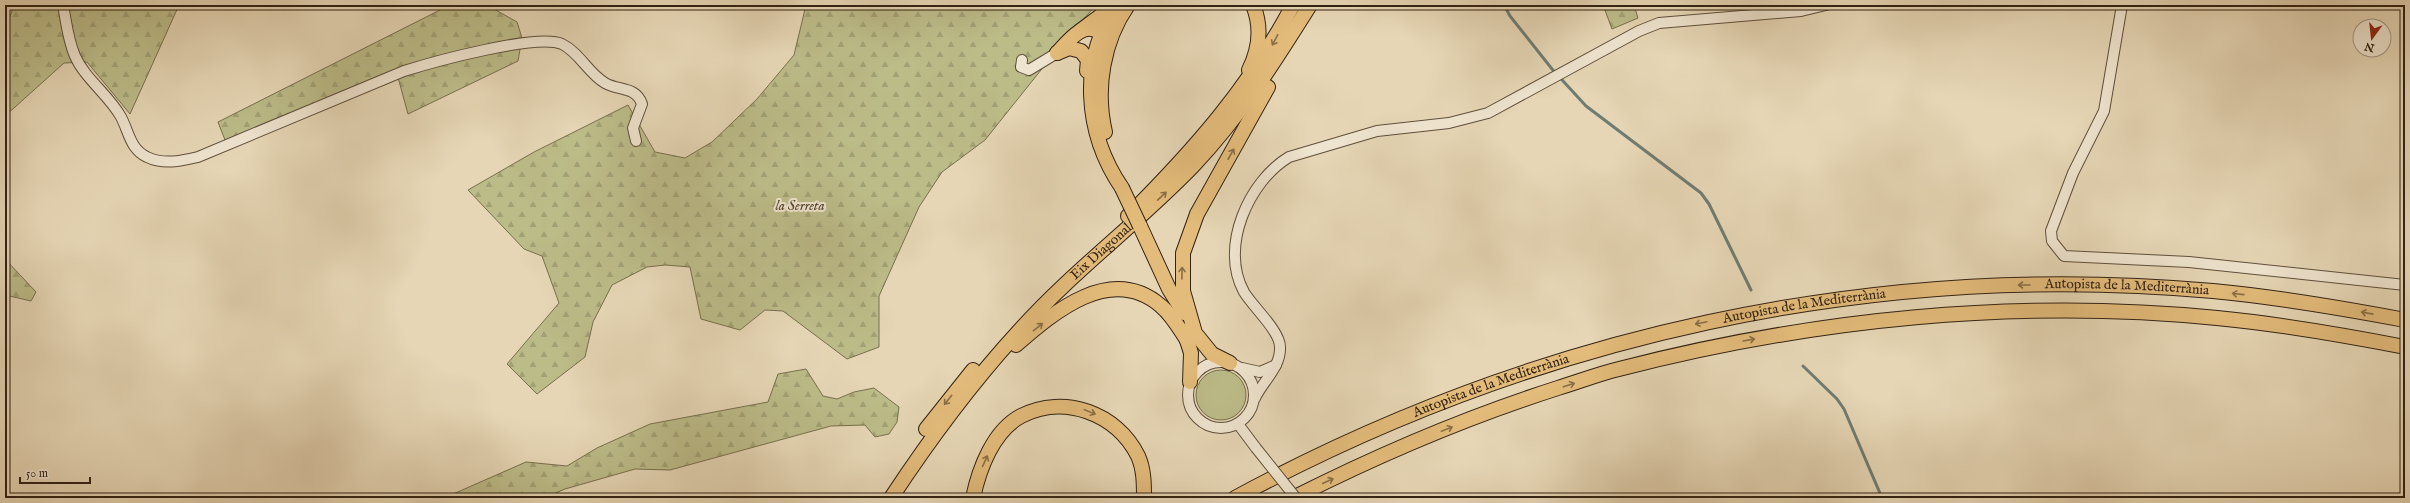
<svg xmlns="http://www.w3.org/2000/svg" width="2410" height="503" viewBox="0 0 2410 503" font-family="'IM FELL English',serif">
	<defs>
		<pattern id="forest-firs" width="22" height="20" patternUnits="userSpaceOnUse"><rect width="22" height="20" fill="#bcbc89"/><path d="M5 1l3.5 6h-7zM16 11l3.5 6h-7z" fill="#a2a175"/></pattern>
	</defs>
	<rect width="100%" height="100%" fill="#e6d6b5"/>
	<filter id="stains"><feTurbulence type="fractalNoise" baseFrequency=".005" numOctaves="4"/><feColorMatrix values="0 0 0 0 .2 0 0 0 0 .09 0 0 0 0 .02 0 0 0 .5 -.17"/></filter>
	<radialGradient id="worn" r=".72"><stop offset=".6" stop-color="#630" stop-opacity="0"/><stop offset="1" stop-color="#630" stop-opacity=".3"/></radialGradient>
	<circle fill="#bcbc89" stroke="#776f4e" cx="1221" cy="395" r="25"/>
	<g fill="url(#forest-firs)" stroke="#776f4e">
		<polygon points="14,5 179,5 130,114 87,62 64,63 5,116 5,31"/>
		<polygon points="450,5 487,5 517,22 522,38 518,61 408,114 396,70 225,140 218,122"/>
		<polygon points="806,5 1096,5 1065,40 985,140 942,172 919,207 879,296 879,347 847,359 783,311 765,310 740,330 701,319 690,267 665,265 647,267 612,285 593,322 585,357 537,394 507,364 559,303 542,256 524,249 468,190 534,152 628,105 655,152 685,158 712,142 757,99 794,55"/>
		<polygon points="1603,5 1634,5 1638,18 1612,29"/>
		<polygon points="5,259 36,292 31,301 5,295"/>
		<polygon points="806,369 823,396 837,399 854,392 874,388 899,407 897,422 889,434 875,437 865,425 831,426 670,470 635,469 565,489 544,498 444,498 526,462 567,466 597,448 650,424 768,402 778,374"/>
	</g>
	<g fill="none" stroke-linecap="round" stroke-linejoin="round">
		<g stroke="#6f7c72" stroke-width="3">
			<polyline points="1504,5 1510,16 1552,69 1586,106 1701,193 1709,204 1751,290"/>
			<polyline points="1803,366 1837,399 1844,409 1882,498"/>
		</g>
		<g stroke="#5f4f3c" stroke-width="12">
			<g id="minor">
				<path d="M63,5C66,21 68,40 75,56C85,79 109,95 121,117C129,132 130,149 147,157C163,165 181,161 198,157L404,71C433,62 537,33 562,44C580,53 588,73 605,83C618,91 636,86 642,104L633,128L636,141"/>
				<polyline points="2122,5 2104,111 2073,173 2051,231 2052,241 2064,256 2189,262 2405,285"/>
				<polyline points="1022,60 1021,67 1029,70 1057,53"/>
				<circle cx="1221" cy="395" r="33"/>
				<polyline points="1242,368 1260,372 1276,365"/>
				<path d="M1255,398C1263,381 1281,367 1280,347C1280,331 1253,307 1244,292C1219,247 1249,181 1289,157L1377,131L1449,123L1488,113L1639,31L1659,23L1801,11L1826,5"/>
				<polyline points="1238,424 1256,448"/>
			</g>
		</g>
		<g stroke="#322213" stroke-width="16">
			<g id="highway">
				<path d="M1118,5C1078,59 1085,134 1122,188"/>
				<polyline points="1080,31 1115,5"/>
				<path d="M1057,53C1067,43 1083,20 1099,32L1103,44"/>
				<polyline points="1057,53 1069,48 1081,51 1088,60 1087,71"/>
				<path d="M1249,70C1260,48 1262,27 1253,5"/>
				<path d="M1105,132C1095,89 1103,41 1128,5"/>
				<path d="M1128,216C1193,151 1250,87 1293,5"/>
				<polyline points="1140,226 1169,289 1184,313"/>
				<polyline points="1184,331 1191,353 1190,382"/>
				<path d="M1016,345C1054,312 1111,263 1161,306C1172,315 1179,328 1187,340"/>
				<polyline points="1230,363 1212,354 1195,333 1183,291 1183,253 1197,214 1268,87"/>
				<polyline points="926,429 973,370"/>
				<path id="s1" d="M891,498C930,439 972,382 1020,330C1073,271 1138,223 1193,166C1241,115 1273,64 1310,5"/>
				<path d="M973,498C979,469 993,431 1021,416C1064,394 1117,413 1138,456C1144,469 1144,484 1144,498"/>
				<path id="s2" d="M1235,498C1534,336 1873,260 2213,291C2278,297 2341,308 2405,320"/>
				<path d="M1293,498C1378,455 1467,417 1558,388C1578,382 1598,374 1619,369C1813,319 2017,298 2217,318C2280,324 2343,335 2405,347"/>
			</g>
		</g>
		<use href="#minor" stroke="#efe4cf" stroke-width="10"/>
		<use href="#highway" stroke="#e3bb7a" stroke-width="14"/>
		<g stroke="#5f4f3c" stroke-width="12" stroke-linecap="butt">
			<polyline id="minor-bridge" points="1256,448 1296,498"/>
		</g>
		<g stroke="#322213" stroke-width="16" stroke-linecap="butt">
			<polyline id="highway-bridge" points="1122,188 1140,226"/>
		</g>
		<use href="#minor-bridge" stroke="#efe4cf" stroke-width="10"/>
		<use href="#highway-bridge" stroke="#e3bb7a" stroke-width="14"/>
	</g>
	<defs><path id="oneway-shaft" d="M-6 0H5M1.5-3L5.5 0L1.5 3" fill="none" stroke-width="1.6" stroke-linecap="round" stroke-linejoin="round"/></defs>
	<g stroke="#8a6e46">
		<use href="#oneway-shaft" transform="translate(1275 40) rotate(118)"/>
		<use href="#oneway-shaft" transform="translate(1231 154) rotate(-61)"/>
		<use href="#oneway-shaft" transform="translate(1162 196) rotate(-43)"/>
		<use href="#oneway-shaft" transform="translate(1182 273) rotate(-89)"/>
		<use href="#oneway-shaft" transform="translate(2024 285) rotate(180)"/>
		<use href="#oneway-shaft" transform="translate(2238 294) rotate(-174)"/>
		<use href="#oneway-shaft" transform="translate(2367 313) rotate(-169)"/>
		<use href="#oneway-shaft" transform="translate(1701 323) rotate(168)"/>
		<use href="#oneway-shaft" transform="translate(1038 327) rotate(-39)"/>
		<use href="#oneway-shaft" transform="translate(1749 340) rotate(-10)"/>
		<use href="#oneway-shaft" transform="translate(1569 385) rotate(-18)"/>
		<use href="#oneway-shaft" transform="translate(948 400) rotate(128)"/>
		<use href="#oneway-shaft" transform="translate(1090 412) rotate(22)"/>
		<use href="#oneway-shaft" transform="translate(1447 429) rotate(-22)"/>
		<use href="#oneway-shaft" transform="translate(985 461) rotate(-66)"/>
		<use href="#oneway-shaft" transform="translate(1328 481) rotate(-25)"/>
	</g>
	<g text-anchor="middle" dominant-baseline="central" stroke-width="4" stroke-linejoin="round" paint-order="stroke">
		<g font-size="14" font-style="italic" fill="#544830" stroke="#efe4cf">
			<text x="800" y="206">la Serreta</text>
		</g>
		<g font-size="14" fill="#322213" stroke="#efe4cf">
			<text stroke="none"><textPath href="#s1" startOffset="325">Eix Diagonal</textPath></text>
			<text stroke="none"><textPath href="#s2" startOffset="928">Autopista de la Mediterrània</textPath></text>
			<text stroke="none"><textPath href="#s2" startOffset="604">Autopista de la Mediterrània</textPath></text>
			<text stroke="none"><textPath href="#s2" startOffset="280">Autopista de la Mediterrània</textPath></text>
		</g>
	</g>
	<rect width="2410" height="503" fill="none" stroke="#e6d6b5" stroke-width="20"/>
	<rect x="6" y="6" width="2398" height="491" fill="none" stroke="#322213" stroke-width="2"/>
	<rect x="10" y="10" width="2390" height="483" fill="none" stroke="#322213"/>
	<g transform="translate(2372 38) rotate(195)"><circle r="19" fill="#efe4cf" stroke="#a39684"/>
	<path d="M0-3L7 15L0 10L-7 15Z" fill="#8f2418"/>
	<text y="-6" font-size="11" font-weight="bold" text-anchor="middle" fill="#322213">N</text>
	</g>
	<path d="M20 477v6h70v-6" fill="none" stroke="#322213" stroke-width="2"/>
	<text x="26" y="477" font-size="12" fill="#322213" stroke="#efe4cf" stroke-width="3" paint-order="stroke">50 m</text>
	<rect width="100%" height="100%" filter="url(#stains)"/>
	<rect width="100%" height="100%" fill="url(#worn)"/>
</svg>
